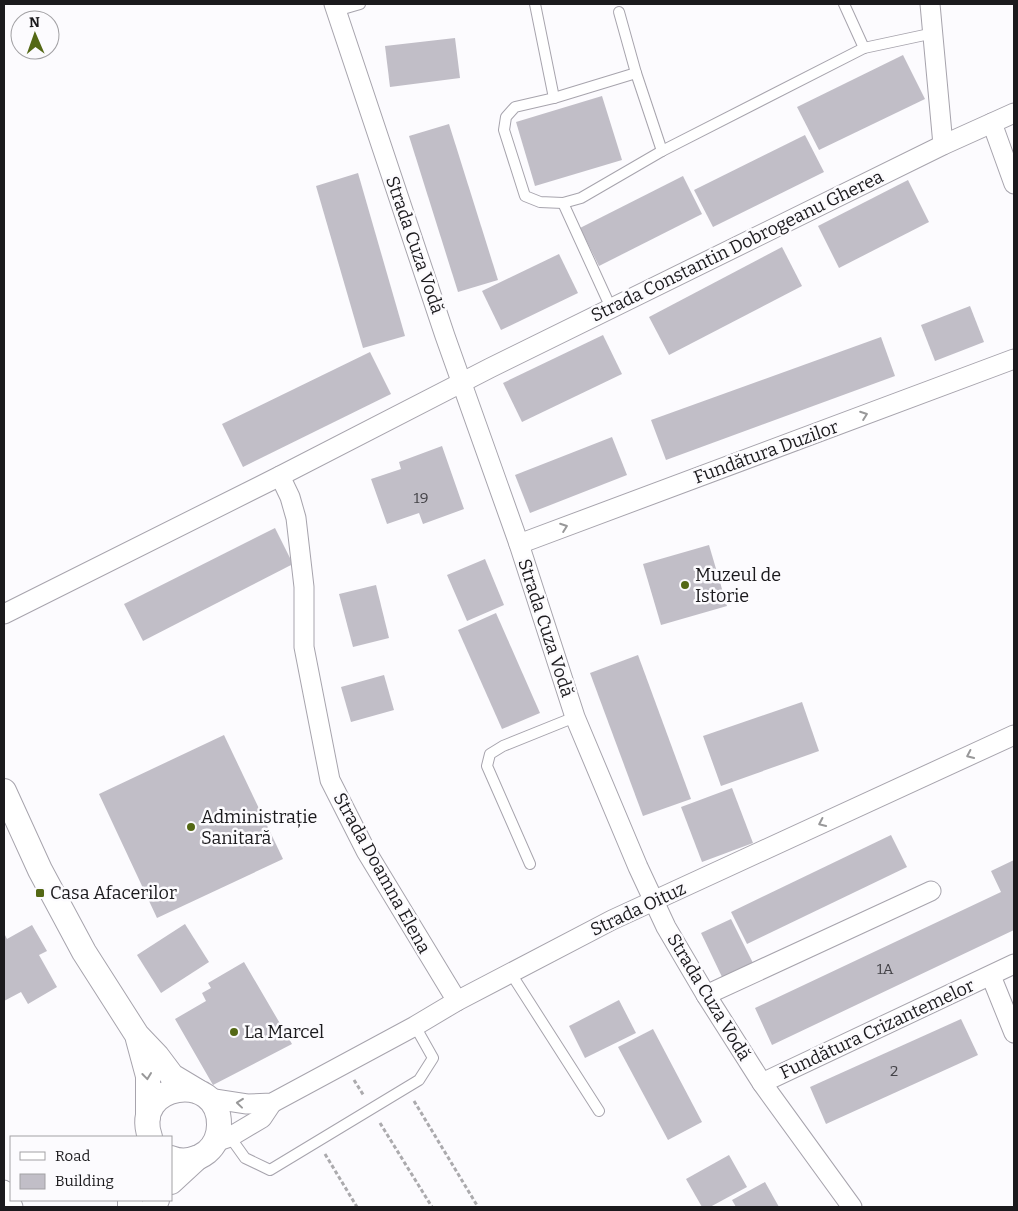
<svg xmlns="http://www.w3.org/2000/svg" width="1018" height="1211" viewBox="0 0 1018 1211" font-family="Bitter,serif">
	<rect width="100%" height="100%" fill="#fcfbfe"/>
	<g fill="#c1bec7">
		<polygon points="455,38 460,78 390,87 385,46"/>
		<polygon points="903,55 925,99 819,150 797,107"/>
		<polygon points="602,96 622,160 535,186 516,122"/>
		<polygon points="449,124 498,280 458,292 409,136"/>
		<polygon points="805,135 824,172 713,227 694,190"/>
		<polygon points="358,173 405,336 363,348 316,186"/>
		<polygon points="683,176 702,214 599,266 580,228"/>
		<polygon points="908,180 929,222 839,268 818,226"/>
		<polygon points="782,247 802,286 669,355 649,317"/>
		<polygon points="559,254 578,293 501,330 482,291"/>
		<polygon points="970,306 984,342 935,361 921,325"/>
		<polygon points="603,335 622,374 522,422 503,383"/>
		<polygon points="881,337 895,376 666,460 651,420"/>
		<polygon points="370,352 391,394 243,467 222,424"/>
		<polygon points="612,437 627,475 530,513 515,475"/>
		<polygon points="442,446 464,509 423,524 419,513 387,524 371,479 401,469 399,462"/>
		<polygon points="275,528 293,564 143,641 124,604"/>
		<polygon points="709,545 727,606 661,625 643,564"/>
		<polygon points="485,559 504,605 467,621 447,575"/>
		<polygon points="376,585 389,638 353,647 339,594"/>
		<polygon points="496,613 540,713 502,729 458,630"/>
		<polygon points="638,655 691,799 643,816 590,673"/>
		<polygon points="384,675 394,710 351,722 341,687"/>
		<polygon points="802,702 819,751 721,786 703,736"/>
		<polygon points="224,735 283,859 157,918 99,794"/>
		<polygon points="732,788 753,843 702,862 681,807"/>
		<polygon points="891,835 907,867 747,944 731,912"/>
		<polygon points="1014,860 1014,930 772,1045 755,1008 1001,892 991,871"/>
		<polygon points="731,919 754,965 723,979 701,933"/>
		<polygon points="185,924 209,962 161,993 137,955"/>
		<polygon points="32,925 47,951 39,955 57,987 28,1004 21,992 4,1001 4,933 7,939"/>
		<polygon points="244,962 292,1044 213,1085 175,1019 206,1001 202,993 211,988 208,983"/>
		<polygon points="619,1000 636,1033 585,1058 569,1026"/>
		<polygon points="961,1019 978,1055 826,1124 810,1087"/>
		<polygon points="653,1029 702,1122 668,1140 618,1047"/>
		<polygon points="729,1155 747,1187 710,1207 702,1207 686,1179"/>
		<polygon points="765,1182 779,1207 736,1207 732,1200"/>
	</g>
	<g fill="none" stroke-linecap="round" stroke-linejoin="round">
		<g stroke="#a7a4ad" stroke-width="12">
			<g id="service">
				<polyline points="535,4 554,98"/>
				<polyline points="844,4 864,48"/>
				<polyline points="336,11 360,4"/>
				<polyline points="619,12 636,73 662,151"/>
				<polyline points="636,73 554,98 515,107 506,117 504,130 525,196 540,202 563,203 581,198 662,151 864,48 934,33"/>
				<polyline points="563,203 611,308"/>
				<polyline points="530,864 487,766 490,754 503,746 575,717"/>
				<polyline points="510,972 599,1111"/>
				<polyline points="230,1137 245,1158 270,1170 419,1080 433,1058 415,1026"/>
			</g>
		</g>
		<g stroke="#a7a4ad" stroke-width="21">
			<g id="minor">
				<polyline points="334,4 445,336 519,544 575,717 638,867 666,927 706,995 762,1083 852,1207"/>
				<polyline points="930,4 943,145"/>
				<polyline points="992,123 1014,184"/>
				<polyline points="280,476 290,497 296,518 304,587 304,647 330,780 366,851 457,1001"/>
				<polyline points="519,544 1014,359"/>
				<polyline points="4,614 280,476 490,368 943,145 1014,113"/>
				<polyline points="991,976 1014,1033"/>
				<polyline points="706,995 931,891"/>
				<polyline points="762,1083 1014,964"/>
				<polyline points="208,1098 247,1104 272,1103 415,1026 457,1001 612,920 1014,735"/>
				<polyline points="215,1142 230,1137 262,1118 272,1103"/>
				<polyline points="4,1190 13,1207"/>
			</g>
		</g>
		<g stroke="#a7a4ad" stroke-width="26">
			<g id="tertiary">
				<polyline points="4,791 40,870 84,952 137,1035 157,1056 172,1076 197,1091"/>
				<polyline points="138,1039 148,1076 148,1117"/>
				<path d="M150,1137C131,1083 220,1070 219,1125C219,1135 215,1145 207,1152C197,1160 183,1163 171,1158"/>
				<polyline points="171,1182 197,1158"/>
				<polyline points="130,1207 130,1200"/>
				<polyline points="153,1207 157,1200"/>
			</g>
		</g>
		<g stroke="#abaaad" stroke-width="3" stroke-dasharray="4 2.5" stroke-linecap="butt">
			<polyline points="354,1080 364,1096"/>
			<polyline points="414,1101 478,1207"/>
			<polyline points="380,1123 432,1207"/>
			<polyline points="325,1154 357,1207"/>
		</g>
		<use href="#service" stroke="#fff" stroke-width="10"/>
		<use href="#minor" stroke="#fff" stroke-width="19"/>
		<use href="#tertiary" stroke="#fff" stroke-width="24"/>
	</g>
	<defs><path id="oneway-chevron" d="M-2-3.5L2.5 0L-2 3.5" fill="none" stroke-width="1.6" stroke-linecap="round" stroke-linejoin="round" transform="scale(1.25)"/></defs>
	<g stroke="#989899">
		<use href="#oneway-chevron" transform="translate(864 415) rotate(-20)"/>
		<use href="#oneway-chevron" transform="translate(564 527) rotate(-20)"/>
		<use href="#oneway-chevron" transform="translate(970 755) rotate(155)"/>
		<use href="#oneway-chevron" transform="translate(822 823) rotate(155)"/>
		<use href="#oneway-chevron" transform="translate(147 1076) rotate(83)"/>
		<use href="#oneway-chevron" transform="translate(240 1103) rotate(-174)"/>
	</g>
	<g fill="#546815" stroke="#fcfbfe" stroke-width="2">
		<circle cx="685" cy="585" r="5"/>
		<circle cx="191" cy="827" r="5"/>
		<rect x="35" y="888" width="10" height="10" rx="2.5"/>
		<circle cx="234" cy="1032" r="5"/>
	</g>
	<g text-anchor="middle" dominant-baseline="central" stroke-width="5" stroke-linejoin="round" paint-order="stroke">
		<g font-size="15" fill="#444348">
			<text x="421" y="498">19</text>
			<text x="885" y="969">1A</text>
			<text x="894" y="1071">2</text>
		</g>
		<g font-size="18" fill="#1b1a1d" stroke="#fcfbfe">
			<text transform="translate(415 245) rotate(71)">Strada Cuza Vodă</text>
			<text transform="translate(737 246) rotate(-26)">Strada Constantin Dobrogeanu Gherea</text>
			<text transform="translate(766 452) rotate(-20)">Fundătura Duzilor</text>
			<text transform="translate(546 628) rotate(72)">Strada Cuza Vodă</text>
			<text transform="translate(382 873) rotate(61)">Strada Doamna Elena</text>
			<text transform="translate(638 909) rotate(-25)">Strada Oituz</text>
			<text transform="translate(709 997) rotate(59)">Strada Cuza Vodă</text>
			<text transform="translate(877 1029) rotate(-25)">Fundătura Crizantemelor</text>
		</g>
		<g font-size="18" fill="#1b1a1d" stroke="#fcfbfe" text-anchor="start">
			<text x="695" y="575">Muzeul de<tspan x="695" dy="21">Istorie</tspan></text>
			<text x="201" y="817">Administrație<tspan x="201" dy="21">Sanitară</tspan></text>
			<text x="50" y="893">Casa Afacerilor</text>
			<text x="244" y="1032">La Marcel</text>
		</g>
	</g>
	<rect width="1018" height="1211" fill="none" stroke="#1b1a1d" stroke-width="10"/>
	<rect x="10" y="1136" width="162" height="65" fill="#fcfbfe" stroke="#a2a1a4"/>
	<rect x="20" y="1152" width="25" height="8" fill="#ffffff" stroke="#a2a1a4"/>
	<text x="55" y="1161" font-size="15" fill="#1b1a1d">Road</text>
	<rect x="20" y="1174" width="25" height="15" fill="#c1bec7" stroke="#a2a1a4"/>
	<text x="55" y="1186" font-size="15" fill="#1b1a1d">Building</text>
	<g transform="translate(35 35) rotate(358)"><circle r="24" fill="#fcfbfe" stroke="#a2a1a4"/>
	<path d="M0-4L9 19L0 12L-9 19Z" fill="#546815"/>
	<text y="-8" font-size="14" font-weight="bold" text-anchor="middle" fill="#1b1a1d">N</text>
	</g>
</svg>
